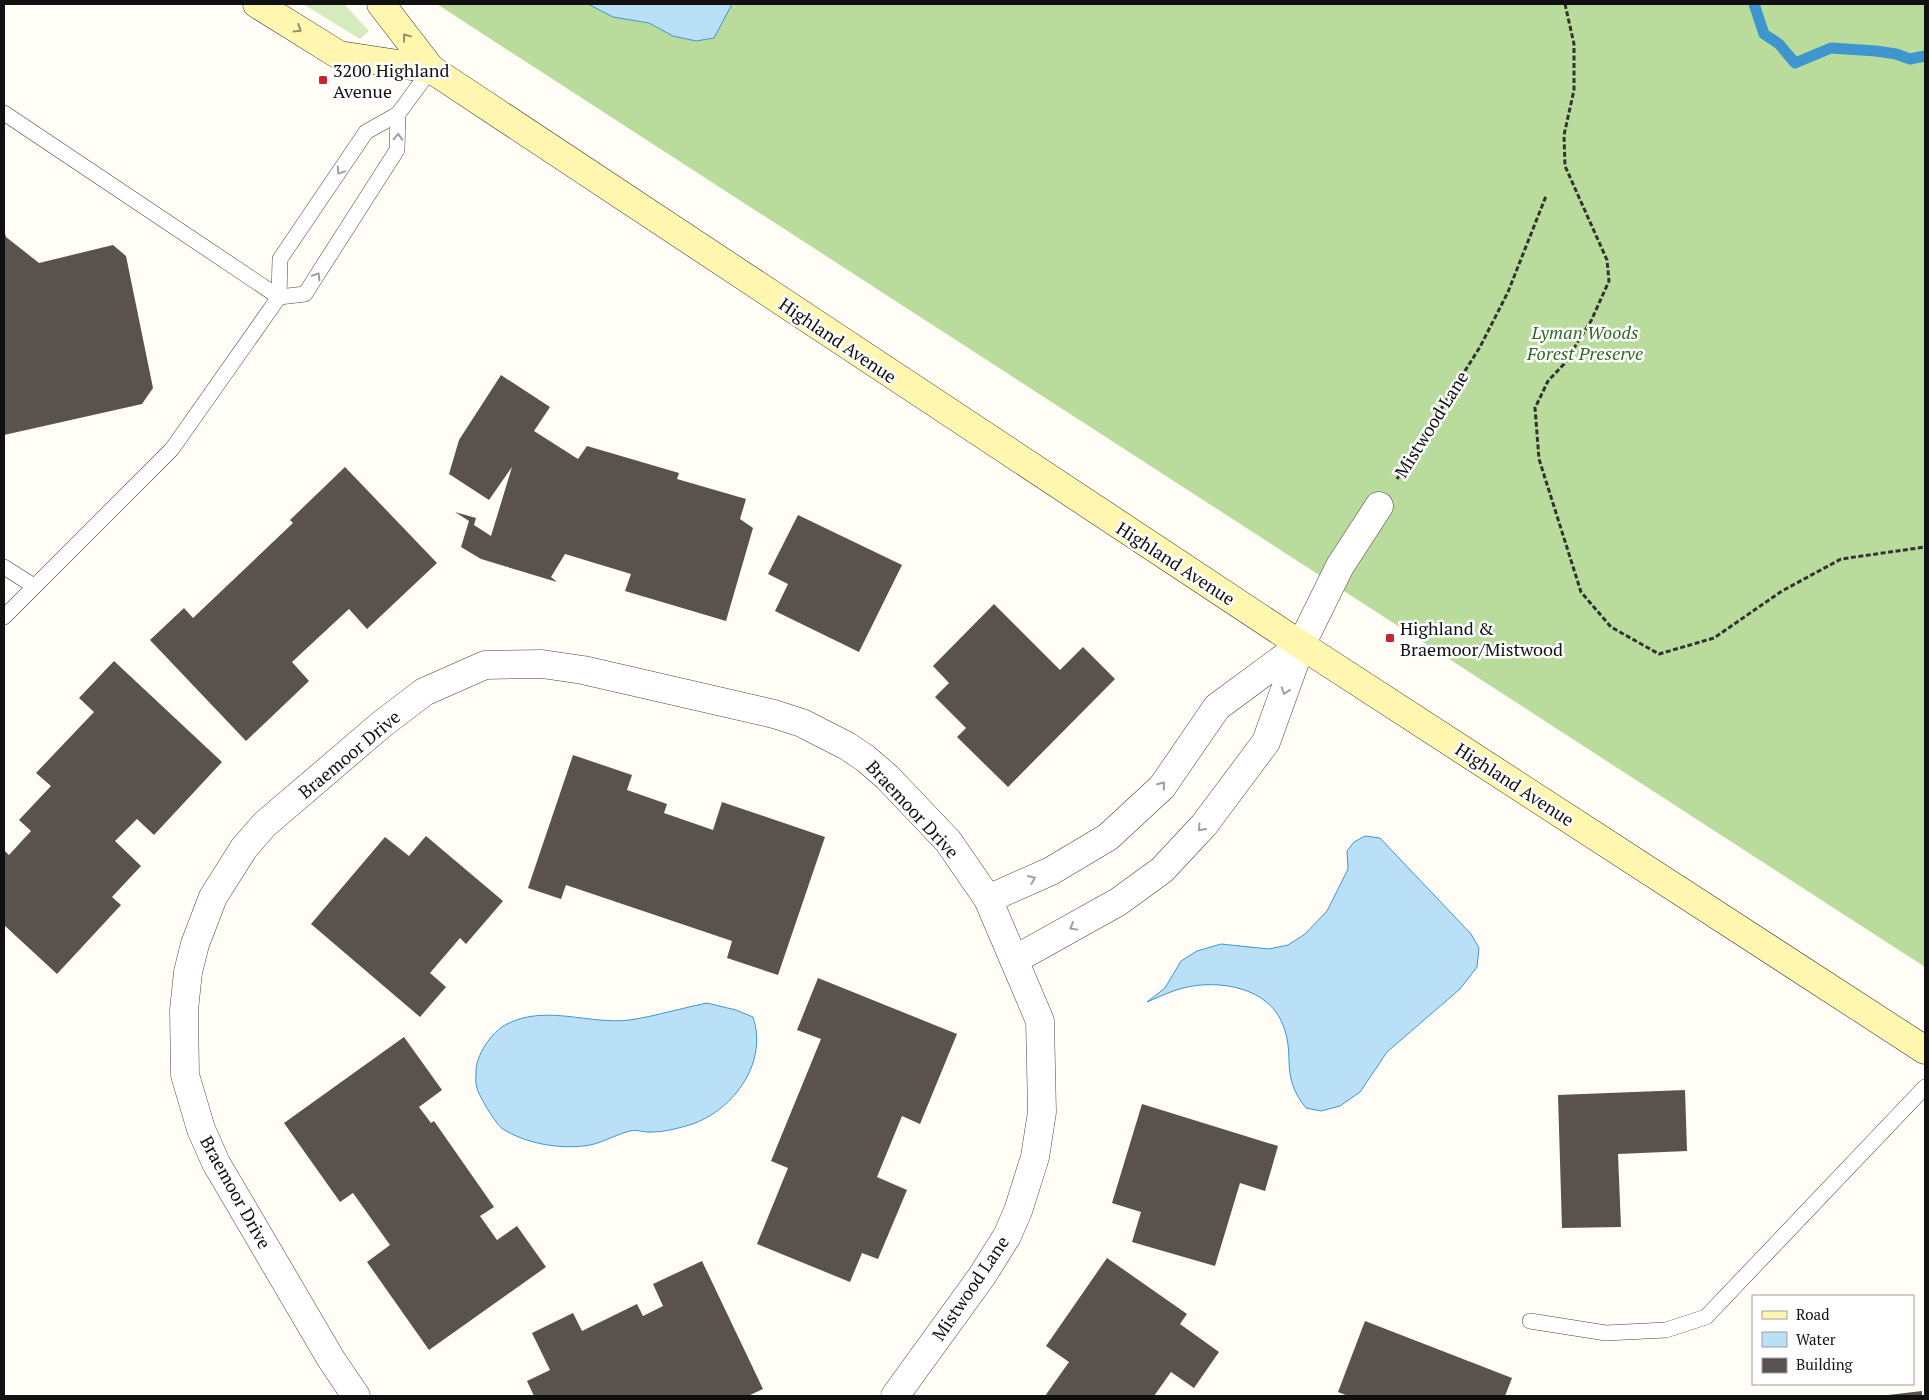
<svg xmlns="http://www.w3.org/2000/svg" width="1929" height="1400" viewBox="0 0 1929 1400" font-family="'PT Serif',serif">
	<rect width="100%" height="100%" fill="#fffdf5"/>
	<polygon fill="#d5ebbd" points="303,4 344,4 369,31 360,39"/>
	<polygon fill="#b9dc9c" points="437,4 1925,4 1925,967 506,49"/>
	<g fill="#b9e0f7" stroke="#3f96cf">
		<polygon points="588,4 732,4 714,38 696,41 673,36 649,23 613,17"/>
		<path d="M1365,836L1380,838L1471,934L1479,948L1477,967L1460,989L1387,1052L1360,1092L1340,1106L1321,1111L1306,1108C1279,1074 1296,1058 1283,1025C1269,987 1218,979 1183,988C1171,991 1159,997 1147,1002L1165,988L1181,961L1197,951L1221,944L1269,949L1288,945L1305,934L1327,911L1348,869L1347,851L1354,842Z"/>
		<path d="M707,1003L736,1010L753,1017C769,1064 731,1114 686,1126C675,1129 663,1132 652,1132C645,1133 637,1129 630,1131C614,1135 599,1145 583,1146C557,1149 525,1143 503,1129C496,1125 479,1096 477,1088C475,1083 476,1077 476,1073C475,1056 492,1031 507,1024C546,1004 589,1025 630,1020C656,1016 682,1008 707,1003Z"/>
	</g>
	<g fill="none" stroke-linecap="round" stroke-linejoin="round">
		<polyline stroke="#3f96cf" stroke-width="11" points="1754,4 1764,34 1779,44 1795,63 1831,48 1876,51 1896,54 1910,59 1925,56"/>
	</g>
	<g fill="#5a524d">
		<polygon points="4,229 6,237 39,263 113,245 126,256 153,388 142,404 4,435"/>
		<polygon points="501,375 550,407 534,431 578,459 587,446 679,473 677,479 746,499 740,519 753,528 726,621 625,591 631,574 565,554 551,577 557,582 481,559 461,547 469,521 455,512 476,518 474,525 491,536 512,467 489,500 449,474 459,440"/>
		<polygon points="345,467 437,563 367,629 349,609 292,662 309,681 246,741 150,640 184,608 193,618 293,523 290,520"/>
		<polygon points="798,515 902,565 859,652 775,611 788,584 768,574"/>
		<polygon points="994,604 1060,670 1083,647 1115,679 1008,787 957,737 966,728 935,697 949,683 933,666"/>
		<polygon points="114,661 222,762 154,835 137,819 115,841 141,866 112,897 121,905 57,974 4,925 4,850 9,855 31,831 19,820 51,786 36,773 94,712 79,698"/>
		<polygon points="573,755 632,775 627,790 667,804 664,813 713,830 722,802 825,837 778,975 727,958 732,941 566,885 561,899 528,888"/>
		<polygon points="426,836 503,901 466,944 460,938 430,973 446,987 420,1017 311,924 385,837 409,856"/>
		<polygon points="818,978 957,1034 920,1124 902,1116 877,1177 907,1190 878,1259 862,1253 850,1282 757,1244 788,1168 771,1161 821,1039 797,1030"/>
		<polygon points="404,1037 442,1090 419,1107 431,1123 434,1121 494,1207 480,1216 497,1240 517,1226 546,1267 429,1350 367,1262 390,1245 353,1193 340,1202 284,1123"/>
		<polygon points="1685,1090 1687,1151 1618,1154 1621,1227 1562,1228 1558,1095"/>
		<polygon points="1142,1104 1278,1146 1265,1191 1240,1183 1215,1266 1132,1242 1141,1212 1112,1203"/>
		<polygon points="1107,1258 1187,1314 1180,1324 1219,1352 1194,1388 1171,1372 1154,1396 1045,1396 1069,1362 1046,1346"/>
		<polygon points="702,1261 763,1389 748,1396 534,1396 527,1381 550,1370 532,1333 573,1313 582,1331 637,1304 643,1316 663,1306 653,1284"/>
		<polygon points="1365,1321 1512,1378 1505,1396 1348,1396 1338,1392"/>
		<polygon points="1922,1391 1922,1396 1888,1396 1888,1395"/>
	</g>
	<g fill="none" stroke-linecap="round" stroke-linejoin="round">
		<g stroke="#444" stroke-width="16">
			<g id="lane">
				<polyline points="4,113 279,297 305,294 397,150 398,114"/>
				<polyline points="4,567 34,586"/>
				<polyline points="4,617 172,449 279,297 280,259 366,132 398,114 431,69"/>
				<polyline points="1530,1321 1606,1333 1666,1330 1706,1317 1925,1087"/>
			</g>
		</g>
		<g stroke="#444" stroke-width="29">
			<g id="street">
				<polyline points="988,899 1051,871 1108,837 1162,787 1217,707 1301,645"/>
				<polyline points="1014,960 1118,902 1162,870 1204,825 1266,742 1301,645 1340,566 1379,506"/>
				<polyline points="356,1396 331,1359 216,1163 201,1129 185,1075 184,1010 188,972 195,944 213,897 244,848 265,824 382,724 424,692 485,665 542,664 583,670 774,714 802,723 847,746 865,758 887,777 948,841 988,899 1040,1021 1042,1112 1035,1157 1018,1211 1007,1236 982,1276 895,1396"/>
			</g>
		</g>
		<g stroke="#333" stroke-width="29">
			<g id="secondary">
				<polyline points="257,4 339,55 431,69"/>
				<polyline points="381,4 431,69 1301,645 1925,1050"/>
			</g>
		</g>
		<g stroke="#333" stroke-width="3" stroke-dasharray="5 2.5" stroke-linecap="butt">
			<polyline points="1565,4 1574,44 1574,90 1564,135 1565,166 1607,260 1609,281 1591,321 1564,364 1548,381 1535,408 1539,459 1581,592 1611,627 1659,654 1714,638 1782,591 1841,559 1925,547"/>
			<polyline points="1397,479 1480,347 1508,292 1546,196"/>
		</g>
		<use href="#lane" stroke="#fff" stroke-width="15"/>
		<use href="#street" stroke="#fff" stroke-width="28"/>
		<use href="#secondary" stroke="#fff6b0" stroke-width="28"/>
	</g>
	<defs><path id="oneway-chevron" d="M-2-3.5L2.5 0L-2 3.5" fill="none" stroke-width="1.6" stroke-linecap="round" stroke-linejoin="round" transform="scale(1.25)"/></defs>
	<g stroke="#948f68">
		<use href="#oneway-chevron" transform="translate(298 29) rotate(32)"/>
		<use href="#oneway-chevron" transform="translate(406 37) rotate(-127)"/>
	</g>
	<g stroke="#a0a0a0">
		<use href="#oneway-chevron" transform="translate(398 137) rotate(-88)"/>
		<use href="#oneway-chevron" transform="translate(340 171) rotate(124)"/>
		<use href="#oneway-chevron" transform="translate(317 276) rotate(-58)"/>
		<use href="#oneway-chevron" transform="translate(1285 691) rotate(109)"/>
		<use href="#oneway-chevron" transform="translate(1162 785) rotate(-51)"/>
		<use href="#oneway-chevron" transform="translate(1201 828) rotate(132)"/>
		<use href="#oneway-chevron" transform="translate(1032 879) rotate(-23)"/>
		<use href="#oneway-chevron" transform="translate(1073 927) rotate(151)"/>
	</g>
	<g fill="#c4262e" stroke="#fff" stroke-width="2">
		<rect x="318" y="75" width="10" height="10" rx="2.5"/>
		<rect x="1385" y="633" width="10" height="10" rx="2.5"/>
	</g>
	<g text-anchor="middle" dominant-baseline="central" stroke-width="5" stroke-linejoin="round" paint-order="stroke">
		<g font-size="18" fill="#111" stroke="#fff" text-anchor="start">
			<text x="333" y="70">3200 Highland<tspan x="333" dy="21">Avenue</tspan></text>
			<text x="1400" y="628">Highland &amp;<tspan x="1400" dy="21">Braemoor/Mistwood</tspan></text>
		</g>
		<g font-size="18" font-style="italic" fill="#2f6b1f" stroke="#fff">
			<text x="1585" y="332">Lyman Woods<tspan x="1585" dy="21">Forest Preserve</tspan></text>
		</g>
		<g font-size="18" fill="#111" stroke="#fff">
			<text transform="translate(838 340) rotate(34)">Highland Avenue</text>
			<text transform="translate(1431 424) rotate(-58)">Mistwood Lane</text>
			<text transform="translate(1176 563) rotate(33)">Highland Avenue</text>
			<text transform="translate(349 754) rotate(-40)">Braemoor Drive</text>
			<text transform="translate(1515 784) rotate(33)">Highland Avenue</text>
			<text transform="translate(913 809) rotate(47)">Braemoor Drive</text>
			<text transform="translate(236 1192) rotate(61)">Braemoor Drive</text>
			<text transform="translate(970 1288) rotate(-56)">Mistwood Lane</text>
		</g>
	</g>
	<rect width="1929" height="1400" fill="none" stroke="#111111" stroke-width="10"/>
	<rect x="1752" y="1295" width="162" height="90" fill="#ffffff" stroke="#a0a0a0"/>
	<rect x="1762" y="1311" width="25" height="8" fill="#fff6b0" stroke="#a0a0a0"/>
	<text x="1796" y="1320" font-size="15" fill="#111111">Road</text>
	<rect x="1762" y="1332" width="25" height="15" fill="#b9e0f7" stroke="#a0a0a0"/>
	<text x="1796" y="1345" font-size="15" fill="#111111">Water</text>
	<rect x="1762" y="1358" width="25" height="15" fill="#5a524d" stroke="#a0a0a0"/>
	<text x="1796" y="1370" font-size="15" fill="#111111">Building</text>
</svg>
